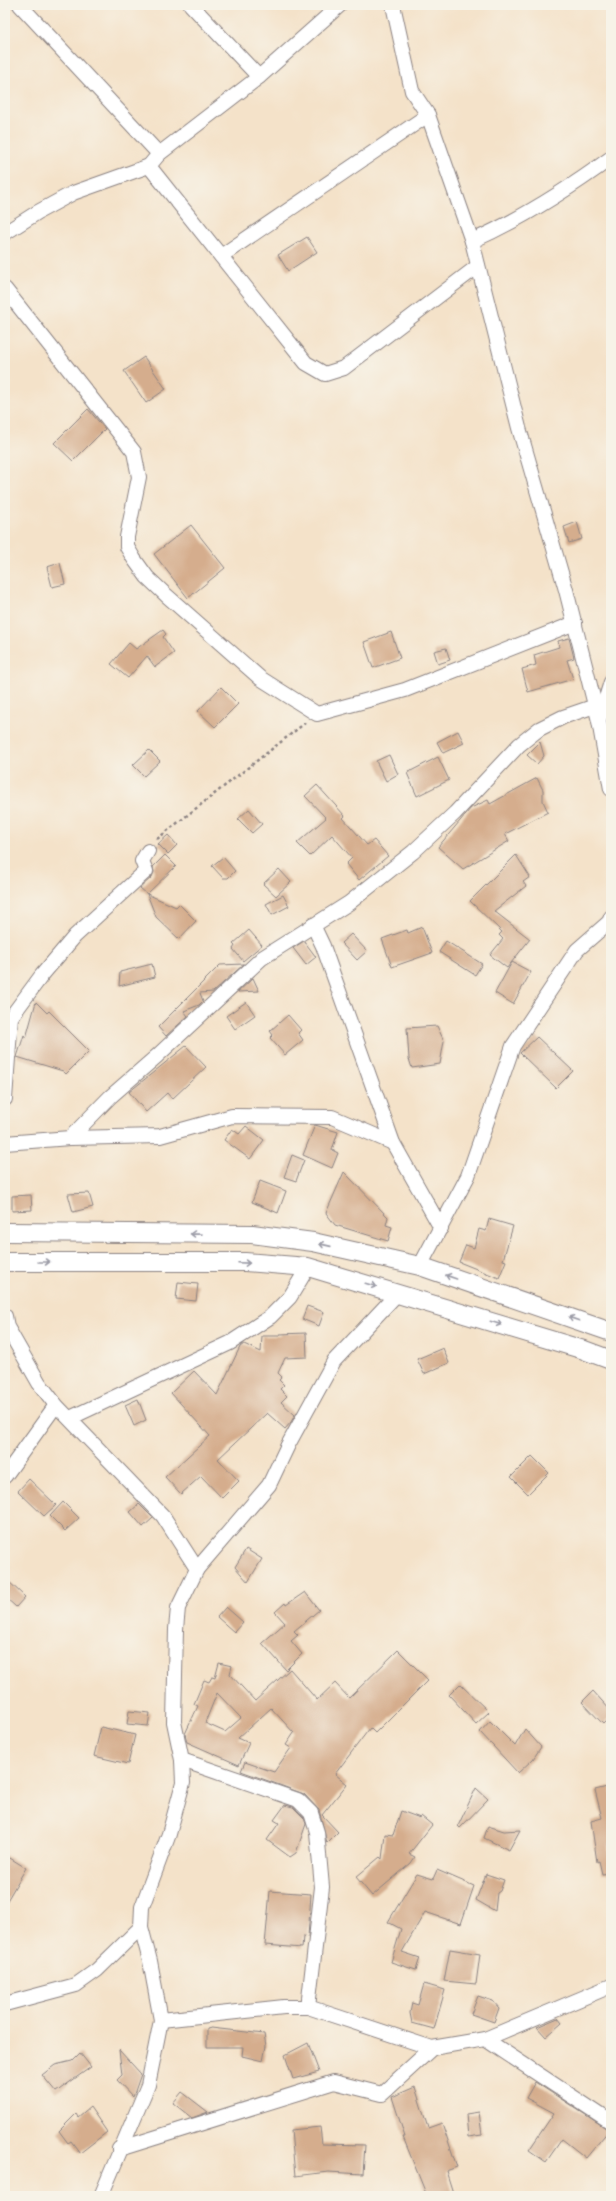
<svg xmlns="http://www.w3.org/2000/svg" width="616" height="2201" viewBox="0 0 616 2201" font-family="'Libre Bodoni',serif">
	<rect width="100%" height="100%" fill="#f7f3e8"/>
	<filter id="ink" filterUnits="userSpaceOnUse"><feTurbulence type="fractalNoise" baseFrequency=".025" numOctaves="2"/><feDisplacementMap in="SourceGraphic" scale="8" xChannelSelector="R" yChannelSelector="G"/><feConvolveMatrix kernelMatrix="1 2 1 2 8 2 1 2 1" color-interpolation-filters="sRGB"/></filter>
	<filter id="wash" filterUnits="userSpaceOnUse"><feTurbulence type="fractalNoise" baseFrequency=".012" numOctaves="4" result="noise"/><feDisplacementMap in="SourceGraphic" scale="16" xChannelSelector="R" yChannelSelector="G"/><feGaussianBlur stdDeviation="0.9" result="paint"/><feColorMatrix in="noise" values="0 0 0 0 0 0 0 0 0 0 0 0 0 0 0 0 0 1.4 0 .05"/><feComposite in="paint" operator="in"/></filter>
	<g filter="url(#wash)">
		<rect width="100%" height="100%" fill="#f4e2c9"/>
		<g id="blocks">
			<g fill="#d5ad8d" fill-rule="evenodd">
				<polygon points="307,237 317,252 288,271 278,255"/>
				<polygon points="144,357 166,389 146,403 124,371"/>
				<polygon points="88,409 105,429 73,461 54,443"/>
				<polygon points="577,522 582,539 569,543 564,527"/>
				<polygon points="191,525 225,568 188,598 154,554"/>
				<polygon points="60,563 65,584 52,587 47,567"/>
				<polygon points="163,630 166,634 163,637 174,653 155,667 147,656 128,678 111,664 129,643 136,649"/>
				<polygon points="391,632 400,658 373,668 364,642"/>
				<polygon points="569,638 574,658 567,660 573,679 528,692 522,669 536,665 534,655 559,647 558,641"/>
				<polygon points="446,648 450,660 438,664 434,651"/>
				<polygon points="221,687 238,704 215,727 198,711"/>
				<polygon points="458,731 464,743 443,753 437,742"/>
				<polygon points="540,742 544,756 537,764 527,755"/>
				<polygon points="149,750 160,761 144,776 133,765"/>
				<polygon points="389,755 398,774 386,781 376,761"/>
				<polygon points="438,757 449,780 417,796 407,773"/>
				<polygon points="537,778 543,790 543,801 548,812 505,834 509,841 463,869 438,847 471,808 488,800 490,804"/>
				<polygon points="317,785 345,816 343,818 367,845 374,840 388,856 359,880 346,864 352,858 332,835 310,856 297,843 326,818 305,796"/>
				<polygon points="249,809 262,824 252,833 238,819"/>
				<polygon points="168,835 177,845 168,854 158,844"/>
				<polygon points="165,855 176,866 147,894 176,907 179,904 196,921 179,939 156,917 147,894 140,888 152,877 154,872 153,867"/>
				<polygon points="516,855 530,877 523,882 526,886 494,911 530,939 507,968 490,955 503,939 499,935 502,932 470,901"/>
				<polygon points="223,857 235,871 228,878 223,878 212,866"/>
				<polygon points="279,869 291,882 276,896 263,884"/>
				<polygon points="283,895 289,906 272,915 266,904"/>
				<polygon points="422,927 432,953 392,967 382,939 407,930 408,933"/>
				<polygon points="249,930 262,945 243,961 233,949 235,946 233,944"/>
				<polygon points="351,934 367,951 357,960 341,943"/>
				<polygon points="304,941 316,957 306,965 293,948"/>
				<polygon points="446,941 482,964 475,975 439,952"/>
				<polygon points="512,962 531,972 513,1004 495,993"/>
				<polygon points="152,964 155,977 119,986 120,972"/>
				<polygon points="244,964 213,992 200,993 203,1001 199,1005 184,1011 188,1016 166,1036 158,1027 220,965"/>
				<polygon points="253,978 259,991 238,992"/>
				<polygon points="36,1002 47,1013 49,1011 89,1051 66,1074 63,1071 17,1057 24,1035 26,1038"/>
				<polygon points="246,1002 255,1015 235,1029 226,1016"/>
				<polygon points="288,1015 301,1030 298,1033 303,1040 285,1055 270,1038 273,1035 270,1031"/>
				<polygon points="437,1026 444,1041 440,1064 412,1068 409,1059 407,1028"/>
				<polygon points="537,1037 573,1071 556,1088 520,1053"/>
				<polygon points="186,1046 206,1067 172,1099 167,1093 146,1112 129,1092"/>
				<polygon points="315,1125 338,1132 332,1150 338,1153 332,1168 303,1155"/>
				<polygon points="246,1126 264,1140 250,1159 224,1140 232,1129 239,1134"/>
				<polygon points="292,1155 304,1160 296,1181 284,1177"/>
				<polygon points="344,1172 388,1217 386,1225 392,1227 388,1241 335,1225 326,1213"/>
				<polygon points="260,1181 286,1191 278,1213 252,1202"/>
				<polygon points="89,1193 93,1207 73,1212 68,1194"/>
				<polygon points="31,1195 32,1210 12,1211 12,1196"/>
				<polygon points="489,1219 513,1226 503,1260 506,1261 499,1278 459,1262 466,1245 474,1248 479,1229 486,1231"/>
				<polygon points="178,1282 198,1284 196,1301 176,1299"/>
				<polygon points="307,1306 324,1312 319,1326 302,1319"/>
				<polygon points="306,1333 307,1357 285,1358 278,1373 282,1377 279,1380 284,1385 280,1389 287,1396 281,1402 295,1415 291,1422 285,1429 267,1413 218,1459 239,1481 222,1498 201,1476 181,1494 165,1477 210,1436 171,1393 194,1371 217,1395 240,1347 244,1344 261,1352 262,1336 280,1336 280,1334"/>
				<polygon points="443,1348 449,1363 424,1374 417,1359"/>
				<polygon points="138,1399 146,1420 134,1426 125,1405"/>
				<polygon points="532,1456 549,1473 528,1494 511,1477"/>
				<polygon points="29,1479 56,1505 44,1516 18,1491"/>
				<polygon points="63,1502 79,1518 65,1531 50,1516"/>
				<polygon points="139,1504 153,1518 143,1527 130,1512"/>
				<polygon points="246,1549 262,1559 248,1582 235,1567"/>
				<polygon points="5,1578 25,1597 16,1607 5,1597"/>
				<polygon points="305,1592 319,1610 294,1631 298,1635 291,1641 302,1654 286,1670 262,1643 285,1623 275,1612 285,1603 286,1605"/>
				<polygon points="226,1607 243,1622 234,1632 217,1617"/>
				<path d="M398,1650L428,1680L375,1733L370,1728L335,1774L347,1784L322,1815L338,1832L327,1843L319,1810L304,1794L241,1771L245,1762L274,1772L291,1748L286,1745L294,1733L271,1708L238,1738L249,1743L239,1765L187,1742L185,1734L198,1706L194,1704L204,1680L209,1682L212,1677L215,1678L219,1663L232,1666L230,1674L255,1701L290,1669L317,1700L335,1683L349,1698ZM217,1693L241,1718L225,1732L205,1723Z"/>
				<polygon points="460,1684 489,1712 476,1724 449,1695"/>
				<polygon points="593,1691 611,1711 611,1716 603,1724 582,1702"/>
				<polygon points="129,1711 150,1713 148,1726 127,1724"/>
				<polygon points="490,1721 515,1746 525,1729 541,1747 533,1759 518,1773 480,1732"/>
				<polygon points="101,1727 135,1735 128,1764 94,1756"/>
				<polygon points="611,1786 611,1843 608,1843 611,1873 602,1874 599,1861 597,1862 591,1821 602,1818 595,1790"/>
				<polygon points="476,1788 488,1799 460,1828 458,1826"/>
				<polygon points="285,1805 293,1807 304,1818 306,1824 296,1853 290,1857 267,1840 279,1823 274,1820"/>
				<polygon points="401,1811 420,1818 421,1816 432,1825 409,1854 415,1857 411,1863 372,1896 356,1877 380,1857 382,1859 385,1834 393,1835"/>
				<polygon points="488,1826 504,1831 520,1830 509,1850 484,1838"/>
				<polygon points="5,1855 26,1868 5,1904"/>
				<polygon points="437,1870 474,1886 461,1924 425,1912 402,1952 420,1958 416,1970 391,1962 401,1929 388,1922 417,1874 433,1879"/>
				<polygon points="486,1874 504,1880 500,1891 497,1893 495,1911 476,1900"/>
				<polygon points="270,1891 311,1894 308,1937 303,1936 302,1948 265,1945"/>
				<polygon points="450,1949 480,1954 476,1984 444,1981"/>
				<polygon points="424,1984 445,1990 434,2029 412,2023 410,2013 412,2003 418,2005"/>
				<polygon points="478,1996 493,2001 499,2008 494,2022 471,2014"/>
				<polygon points="558,2018 562,2023 546,2037 537,2027"/>
				<polygon points="211,2028 264,2034 266,2046 263,2061 242,2056 243,2047 207,2047 207,2029"/>
				<polygon points="308,2043 319,2072 293,2079 285,2055"/>
				<polygon points="119,2050 141,2074 133,2097 117,2080 122,2075"/>
				<polygon points="80,2053 91,2067 56,2092 42,2075 55,2065 72,2061"/>
				<polygon points="535,2082 609,2130 586,2158 562,2139 546,2162 529,2150 554,2113 526,2098"/>
				<polygon points="415,2087 428,2128 442,2123 457,2167 446,2171 454,2196 427,2196 403,2137 405,2137 392,2097"/>
				<polygon points="182,2092 208,2112 192,2118 173,2103"/>
				<polygon points="90,2107 107,2132 80,2153 71,2141 68,2143 59,2131 76,2114 78,2117"/>
				<polygon points="479,2112 482,2135 468,2137 466,2114"/>
				<polygon points="320,2127 322,2144 365,2145 363,2174 328,2172 295,2176 291,2130"/>
			</g>
		</g>
	</g>
	<g filter="url(#ink)">
		<use href="#blocks" fill-opacity="0" stroke="#8b8282" stroke-width="1"/>
		<g fill="none" stroke-linecap="round" stroke-linejoin="round">
			<g stroke="#8b8282" stroke-width="16">
				<g id="minor">
					<polyline points="20,5 159,154"/>
					<polyline points="191,5 259,77"/>
					<polyline points="393,5 412,91 428,115 472,241 519,428 566,590 599,721 611,789"/>
					<polyline points="149,166 306,363 325,374 344,368 478,266"/>
					<polyline points="5,233 38,212 73,193 149,166 159,154 259,77 340,5"/>
					<path d="M472,241C522,219 567,190 611,158"/>
					<polyline points="221,256 428,115"/>
					<polyline points="5,289 134,452 139,477 127,537 127,547 134,559 147,577 166,595 260,678 317,714 405,690 575,623"/>
					<polyline points="599,720 611,682"/>
					<polyline points="313,925 323,946 393,1143 441,1228"/>
					<polyline points="5,1099 11,1017 42,975 75,936 146,871 142,861 148,851"/>
					<polyline points="70,1138 110,1097 157,1056 262,958 349,903 413,852 455,813 519,745 539,729 563,717 595,706"/>
					<polyline points="5,1143 70,1138 160,1136 232,1116 332,1117 393,1143"/>
					<polyline points="420,1266 468,1176 513,1046 577,950 609,922 611,917"/>
					<polyline points="5,1316 7,1327 39,1383 56,1405 163,1516 197,1569"/>
					<polyline points="70,1418 230,1343 270,1317 290,1297 308,1267"/>
					<polyline points="5,1476 56,1405"/>
					<polyline points="182,1760 298,1800 311,1813 317,1832 322,1887 308,2007"/>
					<polyline points="5,2004 76,1985 97,1970 141,1927"/>
					<polyline points="161,2020 284,2007 308,2007 432,2048 485,2039 611,1986"/>
					<polyline points="485,2039 611,2122"/>
					<polyline points="119,2149 334,2082 382,2094 432,2048"/>
					<polyline points="101,2196 148,2085 161,2020 150,1961 141,1927 142,1907 169,1834 183,1783 182,1760 174,1722 176,1629 178,1608 197,1569 269,1485 288,1445 334,1361 398,1293"/>
				</g>
			</g>
			<g stroke="#8b8282" stroke-width="20">
				<g id="tertiary">
					<polyline points="5,1232 252,1234 313,1242 420,1266 611,1332"/>
					<polyline points="5,1262 245,1262 308,1267 584,1350 611,1360"/>
				</g>
			</g>
			<polyline stroke="#8b8282" stroke-width="2.5" stroke-dasharray="3 3" stroke-linecap="butt" points="157,839 305,723"/>
			<use href="#minor" stroke="#fff" stroke-width="14"/>
			<use href="#tertiary" stroke="#fff" stroke-width="18"/>
		</g>
		<defs><path id="oneway-shaft" d="M-6 0H5M1.5-3L5.5 0L1.5 3" fill="none" stroke-width="1.6" stroke-linecap="round" stroke-linejoin="round"/></defs>
		<g stroke="#9c9ca7">
			<use href="#oneway-shaft" transform="translate(196 1234) rotate(-179)"/>
			<use href="#oneway-shaft" transform="translate(325 1245) rotate(-167)"/>
			<use href="#oneway-shaft" transform="translate(44 1262)"/>
			<use href="#oneway-shaft" transform="translate(244 1263) rotate(2)"/>
			<use href="#oneway-shaft" transform="translate(451 1277) rotate(-161)"/>
			<use href="#oneway-shaft" transform="translate(371 1285) rotate(16)"/>
			<use href="#oneway-shaft" transform="translate(574 1319) rotate(-161)"/>
			<use href="#oneway-shaft" transform="translate(496 1323) rotate(17)"/>
		</g>
	</g>
	<rect width="616" height="2201" fill="none" stroke="#f7f3e8" stroke-width="20"/>
</svg>
